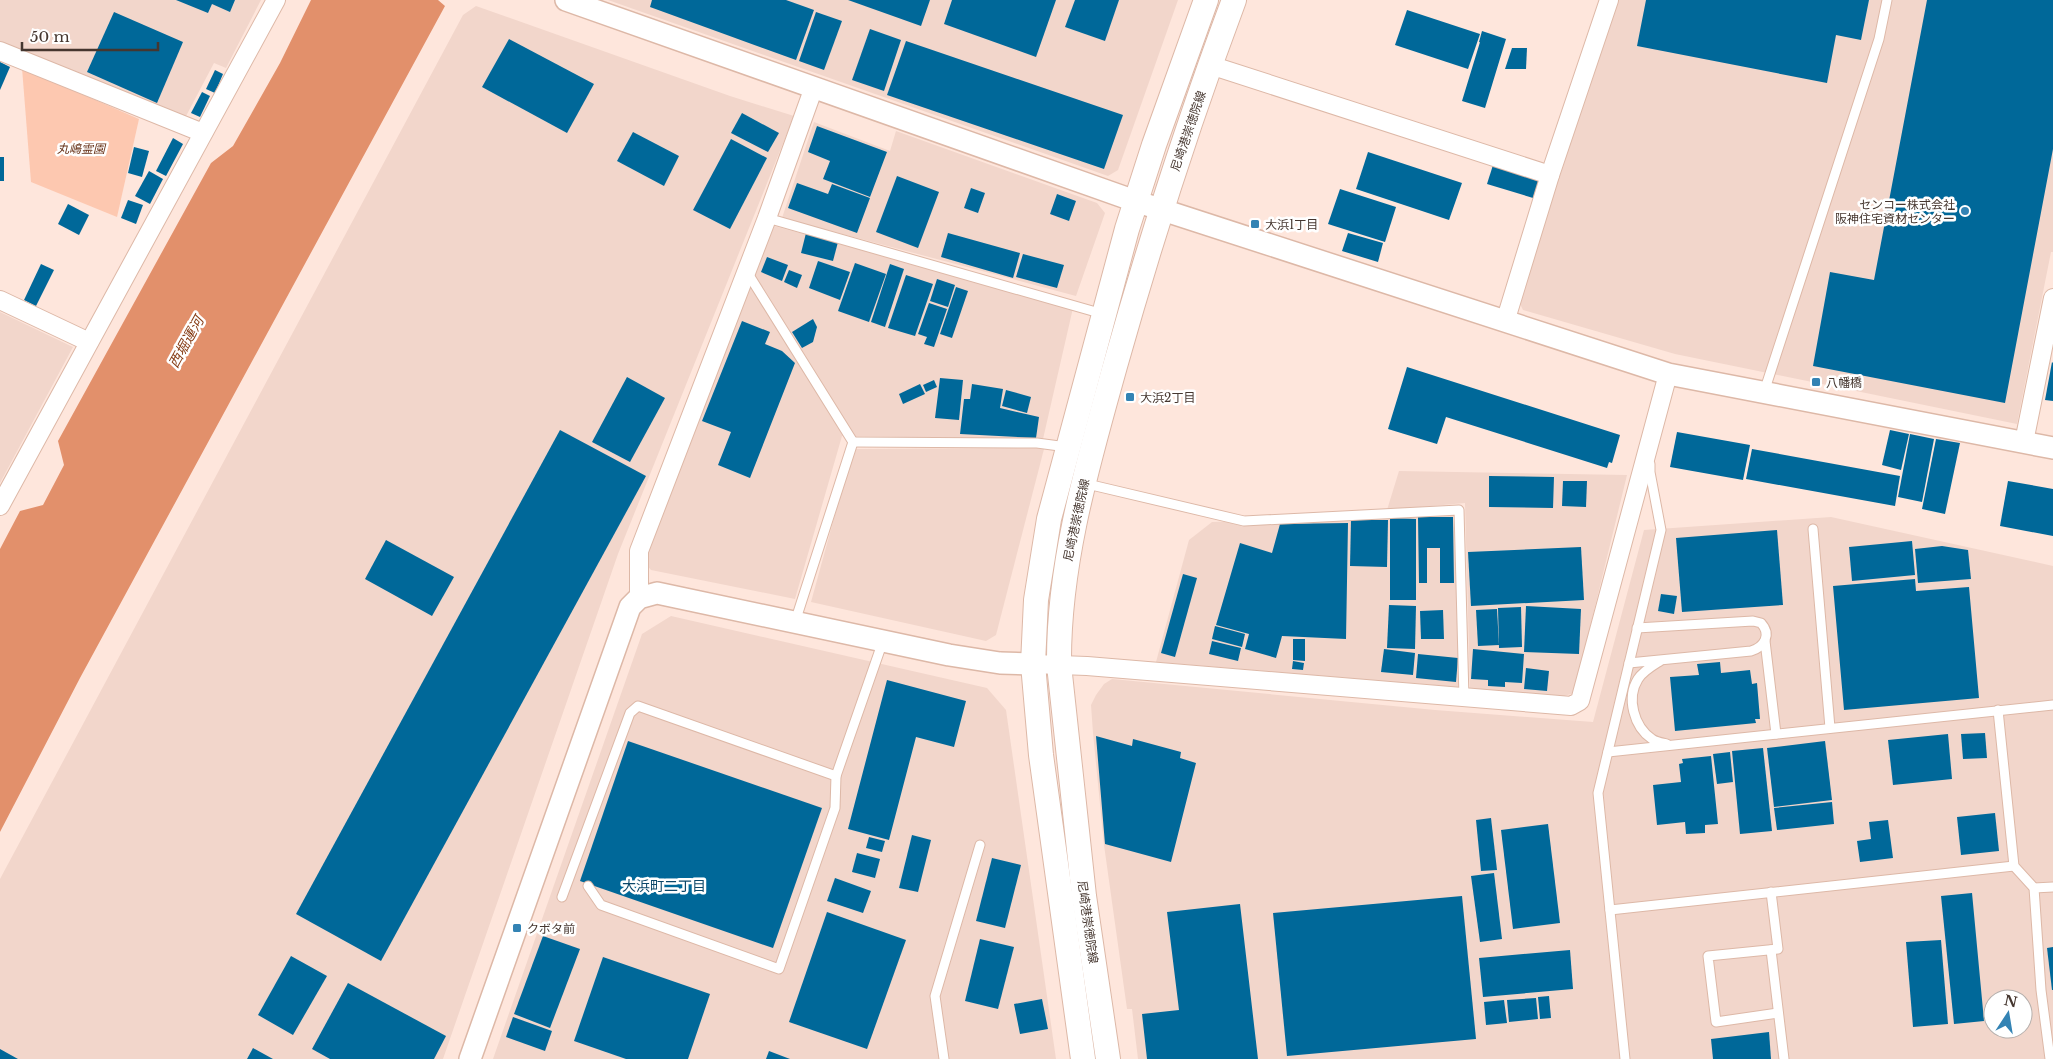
<svg xmlns="http://www.w3.org/2000/svg" width="2053" height="1059" viewBox="0 0 2053 1059" font-family="'Libre Baskerville','Noto Sans JP',serif">
	<rect width="100%" height="100%" fill="#fee6dc"/>
	<g fill="#f2d6cb" fill-rule="evenodd">
		<polygon points="0,0 261,0 226,68 214,63 185,118 0,42"/>
		<polygon points="608,0 1178,0 1118,170 1108,176"/>
		<polygon points="1614,0 2053,0 2053,252 2051,252 2017,424 1675,354 1523,310 1518,300"/>
		<polygon points="476,6 730,96 794,116 618,554 443,1059 0,1059 0,879 463,15"/>
		<polygon points="814,122 890,151 896,131 1097,203 1105,213 1076,296 782,218"/>
		<polygon points="774,226 1073,308 1043,439 842,436 795,599 651,570 643,561"/>
		<polygon points="0,312 73,347 0,483"/>
		<polygon points="1037,448 1044,449 996,635 986,641 811,602 853,449"/>
		<polygon points="1399,471 1627,475 1574,693 1561,697 1470,689 1465,503 1387,510"/>
		<polygon points="1453,514 1461,668 1458,687 1156,662 1189,540 1212,522"/>
		<path d="M1831,517L2053,566V1059H1138L1132,1009H1127L1104,845L1093,733L1091,705L1096,695L1104,684L1112,679L1435,710L1593,722L1644,530ZM1993,999H2023V1029H1993Z"/>
		<polygon points="671,616 987,688 1006,710 1056,1059 493,1059 642,634"/>
	</g>
	<polygon fill="#fdc8b0" points="22,68 139,119 117,217 31,182"/>
	<polygon fill="#e2906b" points="311,0 438,0 445,6 80,678 0,832 0,549 20,511 43,505 64,465 58,441 211,163 233,146 280,63"/>
	<g fill="#006899">
		<polygon points="176,0 235,0 230,12 212,4 208,13"/>
		<polygon points="652,0 786,0 814,10 796,60 650,7"/>
		<polygon points="848,0 930,0 921,26"/>
		<polygon points="952,0 1056,0 1036,57 944,24"/>
		<polygon points="1075,0 1119,0 1105,41 1065,27"/>
		<polygon points="1646,0 1869,0 1861,40 1836,35 1827,83 1637,46"/>
		<polygon points="1927,0 2053,0 2053,149 2005,403 1813,366 1830,272 1874,280"/>
		<polygon points="1407,10 1480,34 1468,69 1395,45"/>
		<polygon points="114,12 183,42 157,103 87,72"/>
		<polygon points="816,12 842,21 824,70 799,61"/>
		<polygon points="870,29 901,40 884,91 852,80"/>
		<polygon points="1482,31 1506,39 1485,108 1462,101 1480,42 1494,46 1479,42"/>
		<polygon points="509,39 594,84 567,133 482,87"/>
		<polygon points="906,41 1123,115 1104,169 887,95"/>
		<polygon points="1512,48 1527,48 1526,69 1505,69"/>
		<polygon points="0,62 10,67 0,90"/>
		<polygon points="215,70 223,74 215,93 206,89"/>
		<polygon points="202,92 210,96 200,117 191,113"/>
		<polygon points="742,113 779,133 768,152 731,133"/>
		<polygon points="817,126 887,152 870,197 823,179 830,161 808,152"/>
		<polygon points="633,132 679,156 664,186 617,161"/>
		<polygon points="173,138 183,144 166,176 156,171"/>
		<polygon points="731,139 767,158 730,229 693,210"/>
		<polygon points="134,147 149,151 142,177 128,173"/>
		<polygon points="1368,152 1462,183 1449,220 1356,189"/>
		<rect x="0" y="157" width="4" height="24"/>
		<polygon points="1493,165 1539,180 1533,198 1487,184"/>
		<polygon points="149,171 163,179 150,204 135,196"/>
		<polygon points="897,176 939,192 918,248 876,232"/>
		<polygon points="797,183 828,194 832,184 870,198 857,233 788,208"/>
		<polygon points="971,188 985,193 978,213 964,208"/>
		<polygon points="1340,189 1396,207 1385,242 1328,224"/>
		<polygon points="1057,194 1076,201 1069,221 1050,214"/>
		<polygon points="128,200 143,205 136,224 121,218"/>
		<polygon points="68,204 89,215 79,235 58,224"/>
		<polygon points="806,233 838,242 833,261 801,253"/>
		<polygon points="948,233 1020,253 1013,278 941,257"/>
		<polygon points="1348,233 1383,243 1378,262 1342,251"/>
		<polygon points="1023,254 1064,265 1057,288 1016,277"/>
		<polygon points="767,257 788,265 782,281 761,272"/>
		<polygon points="818,261 850,272 840,300 809,288"/>
		<polygon points="855,263 886,274 869,322 838,311"/>
		<polygon points="41,264 54,270 36,306 24,300"/>
		<polygon points="890,264 904,269 885,327 871,322"/>
		<polygon points="789,270 802,275 797,288 784,282"/>
		<polygon points="906,275 933,284 915,336 888,328"/>
		<polygon points="937,279 955,285 948,307 930,301"/>
		<polygon points="956,287 968,291 952,338 940,334"/>
		<polygon points="929,303 947,309 934,347 924,344 927,337 918,334"/>
		<polygon points="813,319 817,327 813,342 802,348 792,332"/>
		<polygon points="742,321 770,332 765,344 782,351 795,363 750,478 718,465 731,432 702,421"/>
		<polygon points="2052,362 2053,363 2053,401 2045,400"/>
		<polygon points="1407,367 1620,435 1612,463 1609,462 1607,468 1446,417 1437,444 1388,429"/>
		<polygon points="627,377 665,398 630,462 592,442"/>
		<polygon points="940,378 963,380 959,420 935,418"/>
		<polygon points="934,380 937,387 926,392 923,385"/>
		<polygon points="920,384 925,394 903,404 899,394"/>
		<polygon points="972,384 1003,389 1000,408 1039,417 1036,438 960,434 964,399 970,399"/>
		<polygon points="1006,390 1031,397 1027,413 1002,406"/>
		<polygon points="560,430 646,476 381,961 296,914"/>
		<polygon points="1890,430 1909,434 1901,470 1882,465"/>
		<polygon points="1677,432 1750,445 1743,480 1670,467"/>
		<polygon points="1910,434 1934,439 1922,502 1898,497"/>
		<polygon points="1936,439 1960,443 1945,514 1922,509"/>
		<polygon points="1752,449 1900,476 1895,506 1746,479"/>
		<polygon points="1489,476 1554,477 1553,508 1489,507"/>
		<polygon points="1563,481 1587,481 1586,507 1562,506"/>
		<polygon points="2008,481 2053,489 2053,536 2000,526"/>
		<polygon points="1418,517 1453,517 1454,583 1440,583 1440,548 1427,548 1427,583 1419,583"/>
		<polygon points="1390,518 1416,519 1416,600 1390,600"/>
		<polygon points="1351,520 1388,520 1387,567 1350,566"/>
		<polygon points="1348,523 1346,639 1282,636 1276,658 1245,649 1249,634 1216,625 1240,543 1272,553 1280,524"/>
		<polygon points="1777,530 1783,605 1682,612 1676,538"/>
		<polygon points="386,540 454,577 432,616 365,579"/>
		<polygon points="1912,541 1915,575 1852,581 1849,547"/>
		<polygon points="1942,546 1968,550 1971,579 1918,583 1915,549"/>
		<polygon points="1581,547 1584,600 1471,606 1468,552"/>
		<polygon points="1183,574 1197,578 1175,657 1161,653"/>
		<polygon points="1915,579 1916,591 1969,587 1979,698 1844,710 1833,586"/>
		<polygon points="1661,594 1677,596 1674,614 1658,611"/>
		<polygon points="1389,605 1416,606 1415,649 1387,648"/>
		<polygon points="1526,606 1581,609 1579,654 1524,652"/>
		<polygon points="1521,607 1522,647 1499,648 1498,608"/>
		<polygon points="1497,609 1499,645 1478,646 1476,610"/>
		<polygon points="1443,610 1444,639 1421,639 1420,611"/>
		<polygon points="1215,626 1245,634 1242,647 1212,639"/>
		<polygon points="1293,639 1305,639 1305,661 1293,660"/>
		<polygon points="1212,641 1241,648 1238,661 1209,654"/>
		<polygon points="1384,649 1415,653 1413,675 1381,672"/>
		<polygon points="1473,649 1524,654 1522,683 1505,682 1505,687 1488,686 1488,680 1471,679"/>
		<polygon points="1418,654 1458,658 1456,682 1416,678"/>
		<polygon points="1293,661 1304,663 1303,670 1292,669"/>
		<polygon points="1720,662 1721,673 1750,670 1752,684 1757,683 1760,719 1755,719 1756,723 1675,731 1670,677 1699,675 1697,664"/>
		<polygon points="1526,668 1549,671 1547,691 1524,689"/>
		<polygon points="887,680 966,701 954,747 916,737 889,840 848,829"/>
		<polygon points="1985,733 1987,758 1963,759 1961,734"/>
		<polygon points="1948,734 1952,779 1893,785 1888,740"/>
		<polygon points="1096,736 1132,746 1133,739 1181,752 1180,758 1196,763 1171,862 1105,844"/>
		<polygon points="628,741 822,808 773,948 580,881"/>
		<polygon points="1825,741 1832,800 1774,807 1767,748"/>
		<polygon points="1763,748 1772,831 1740,834 1732,751"/>
		<polygon points="1730,752 1733,782 1717,784 1713,754"/>
		<polygon points="1711,756 1718,824 1705,825 1705,833 1686,834 1685,822 1657,825 1653,785 1681,782 1679,764 1683,763 1682,759"/>
		<polygon points="1832,802 1834,824 1777,830 1774,808"/>
		<polygon points="1995,813 1999,851 1961,855 1957,817"/>
		<polygon points="1491,818 1497,870 1481,871 1476,820"/>
		<polygon points="1888,820 1893,858 1860,862 1857,841 1871,839 1869,822"/>
		<polygon points="1548,824 1560,923 1513,929 1501,830"/>
		<polygon points="912,835 931,840 918,892 899,888"/>
		<polygon points="869,837 885,841 882,852 866,848"/>
		<polygon points="857,853 880,859 875,878 852,872"/>
		<polygon points="992,858 1021,865 1005,928 976,921"/>
		<polygon points="1494,873 1502,939 1480,942 1471,876"/>
		<polygon points="835,878 871,891 863,913 827,901"/>
		<polygon points="1972,893 1984,1021 1954,1024 1941,896"/>
		<polygon points="1462,896 1476,1039 1287,1056 1273,913"/>
		<polygon points="1240,904 1258,1059 1147,1059 1142,1014 1179,1010 1167,912"/>
		<polygon points="827,912 906,940 867,1049 789,1022"/>
		<polygon points="543,936 580,949 550,1028 514,1014"/>
		<polygon points="980,939 1014,947 998,1009 965,1001"/>
		<polygon points="1941,940 1948,1024 1913,1027 1906,942"/>
		<polygon points="2053,947 2053,990 2052,990 2047,948"/>
		<polygon points="1570,950 1573,989 1483,997 1479,958"/>
		<polygon points="291,956 327,976 293,1035 258,1015"/>
		<polygon points="603,957 710,994 688,1059 626,1059 574,1041"/>
		<polygon points="348,983 446,1036 434,1059 330,1059 312,1049"/>
		<polygon points="1549,996 1551,1018 1540,1019 1538,997"/>
		<polygon points="1536,998 1538,1019 1509,1022 1507,1000"/>
		<polygon points="1042,999 1048,1029 1020,1034 1014,1004"/>
		<polygon points="1504,1000 1507,1023 1486,1025 1484,1002"/>
		<polygon points="513,1017 552,1031 545,1051 506,1037"/>
		<polygon points="1769,1032 1771,1059 1713,1059 1711,1039"/>
		<polygon points="253,1048 273,1059 247,1059"/>
		<polygon points="0,1049 18,1059 0,1059"/>
		<polygon points="769,1051 790,1059 766,1059"/>
	</g>
	<g fill="none" stroke-linecap="round" stroke-linejoin="round">
		<g stroke="#ddb8a7" stroke-width="11">
			<g id="service">
				<polyline points="767,218 1103,314"/>
				<polyline points="747,272 853,442 795,622"/>
				<polyline points="1764,392 1879,39 1887,0"/>
				<polyline points="853,442 1037,443 1067,447"/>
				<polyline points="1083,483 1244,521 1459,510 1464,698"/>
				<polyline points="1813,529 1830,728"/>
				<polyline points="1765,641 1776,734"/>
				<path d="M1660,661C1652,666 1643,671 1638,679C1626,698 1634,727 1652,739C1656,742 1663,743 1667,744"/>
				<path d="M1629,663L1751,651C1764,647 1772,635 1761,623L1753,621L1637,628"/>
				<polyline points="1998,710 2014,866 2034,888 2041,990 2050,1059"/>
				<polyline points="1608,752 2053,705"/>
				<polyline points="588,886 601,905 779,969 835,808 836,776 883,641"/>
				<polyline points="2034,888 2053,887"/>
				<polyline points="1771,892 1778,949 1708,956 1716,1022 1778,1013"/>
				<polyline points="562,897 630,713 638,706 836,776"/>
				<polyline points="1610,910 2014,866"/>
				<polyline points="1771,950 1784,1059"/>
				<polyline points="944,1059 935,996 980,845"/>
				<polyline points="1625,1059 1598,793 1661,530 1650,472 1650,464"/>
			</g>
		</g>
		<g stroke="#ddb8a7" stroke-width="20">
			<g id="minor">
				<polyline points="0,51 203,133"/>
				<polyline points="1210,65 1550,175"/>
				<polyline points="0,300 89,342"/>
				<polyline points="1505,322 1550,175 1609,0"/>
				<polyline points="2024,442 2053,298"/>
				<polyline points="0,506 276,0"/>
				<polyline points="639,598 639,551 767,218 814,87"/>
				<polyline points="1033,664 1087,666 1571,706 1580,701 1668,374"/>
			</g>
		</g>
		<g stroke="#ddb8a7" stroke-width="24">
			<g id="tertiary">
				<polyline points="566,0 1135,201 1668,374 2053,448"/>
				<polyline points="470,1059 630,607 639,598 657,593 949,655 1000,663 1033,664"/>
			</g>
		</g>
		<g stroke="#ddb8a7" stroke-width="26">
			<g id="secondary">
				<polyline points="1083,1059 1041,755 1033,664 1036,600 1049,519 1127,229 1154,145 1206,0"/>
				<path d="M1108,1059L1084,896L1059,665C1058,563 1088,463 1115,366C1150,242 1189,120 1234,0"/>
			</g>
		</g>
		<use href="#service" stroke="#fff" stroke-width="9"/>
		<use href="#minor" stroke="#fff" stroke-width="18"/>
		<use href="#tertiary" stroke="#fff" stroke-width="21"/>
		<use href="#secondary" stroke="#fff" stroke-width="24"/>
	</g>
	<g fill="#3383b4" stroke="#fff" stroke-width="2">
		<circle cx="1965" cy="211" r="5"/>
		<rect x="1250" y="219" width="10" height="10" rx="2.5"/>
		<rect x="1811" y="377" width="10" height="10" rx="2.5"/>
		<rect x="1125" y="392" width="10" height="10" rx="2.5"/>
		<rect x="512" y="923" width="10" height="10" rx="2.5"/>
	</g>
	<g text-anchor="middle" dominant-baseline="central" stroke-width="5" stroke-linejoin="round" paint-order="stroke">
		<g font-size="12" fill="#45362f" stroke="#fff">
			<text transform="translate(1188 131) rotate(-71)">尼崎港崇徳院線</text>
			<text transform="translate(1076 520) rotate(-78)">尼崎港崇徳院線</text>
			<text transform="translate(1088 922) rotate(82)">尼崎港崇徳院線</text>
		</g>
		<g font-size="12" font-style="italic" fill="#663117" stroke="#fff">
			<text x="81" y="148">丸嶋霊園</text>
		</g>
		<g font-size="12" fill="#45362f" stroke="#fff" text-anchor="start">
			<text x="1955" y="204" text-anchor="end">センコー株式会社<tspan x="1955" dy="14">阪神住宅資材センター</tspan></text>
			<text x="1265" y="224">大浜1丁目</text>
			<text x="1826" y="382">八幡橋</text>
			<text x="1140" y="397">大浜2丁目</text>
			<text x="527" y="928">クボタ前</text>
		</g>
		<g font-size="14" font-style="italic" fill="#873d16" stroke="#fff">
			<text transform="translate(186 342) rotate(-61)">西堀運河</text>
		</g>
		<g font-size="14" fill="#0c4769" stroke="#fff">
			<text x="664" y="886">大浜町二丁目</text>
		</g>
	</g>
	<g transform="translate(2008 1014) rotate(12)"><circle r="24" fill="#ffffff" stroke="#b5afac"/>
	<path d="M0-4L9 19L0 12L-9 19Z" fill="#3383b4"/>
	<text y="-8" font-size="14" font-weight="bold" text-anchor="middle" fill="#45362f">N</text>
	</g>
	<path d="M22 42v8h136v-8" fill="none" stroke="#45362f" stroke-width="2.5"/>
	<text x="30" y="42" font-size="15" fill="#45362f" stroke="#ffffff" stroke-width="4" paint-order="stroke">50 m</text>
</svg>
